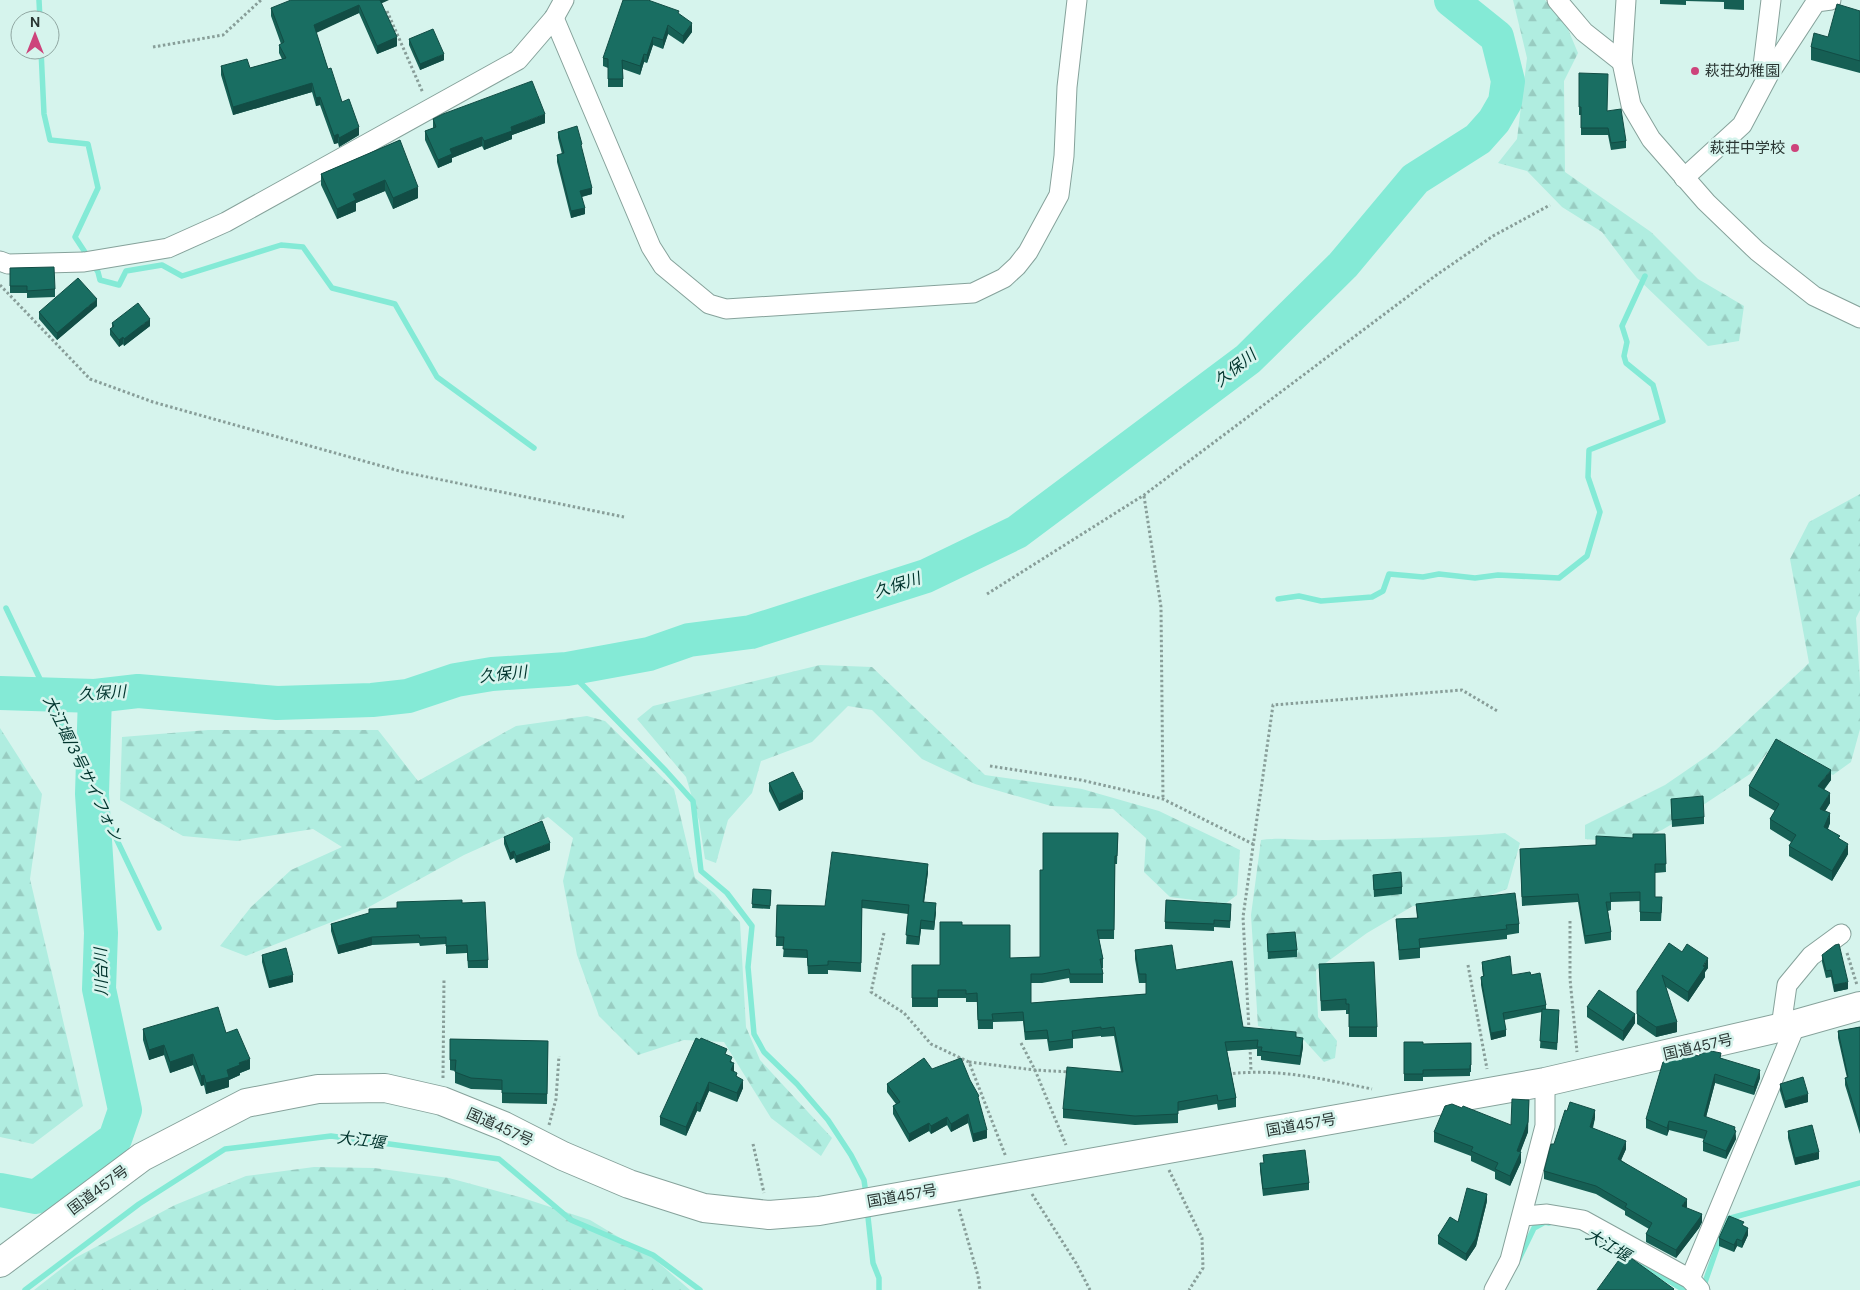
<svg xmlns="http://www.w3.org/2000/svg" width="1860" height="1290" viewBox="0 0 1860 1290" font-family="'DM Sans','Noto Sans JP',sans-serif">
	<defs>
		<pattern id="forest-firs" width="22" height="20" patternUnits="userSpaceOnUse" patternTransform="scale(1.25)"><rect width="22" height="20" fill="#b0ede0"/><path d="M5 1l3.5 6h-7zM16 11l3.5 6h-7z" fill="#98ccc1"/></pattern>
	</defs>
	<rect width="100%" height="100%" fill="#d6f4ed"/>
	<g fill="url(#forest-firs)">
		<polygon points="1513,0 1545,0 1565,22 1578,53 1564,81 1565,172 1651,232 1698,279 1744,306 1739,341 1708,346 1637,278 1602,232 1562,207 1527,171 1498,163 1517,139 1527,58"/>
		<polygon points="1860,494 1860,610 1856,618 1860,683 1860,729 1851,762 1833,775 1821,770 1806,754 1775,743 1750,774 1697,809 1662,830 1629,843 1585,839 1585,825 1665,785 1716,750 1809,663 1790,559 1809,522"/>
		<polygon points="820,665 872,667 985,775 1082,789 1159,811 1240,850 1237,895 1225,904 1170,897 1144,872 1146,838 1113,809 1051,806 975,784 922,759 872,710 848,706 812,742 761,761 752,793 728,820 716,863 705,859 699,821 686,777 637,719 653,706"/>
		<polygon points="587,716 605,721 674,789 695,878 714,893 740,922 746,1027 760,1060 832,1138 821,1156 771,1118 724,1042 684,1040 638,1055 599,1016 577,955 563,881 573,838 548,817 464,855 367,908 246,956 220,946 251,907 291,870 342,847 313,829 237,841 183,836 120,800 122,737 208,730 378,730 418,781 516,726"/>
		<polygon points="0,728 42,794 30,879 83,1106 33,1144 0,1137"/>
		<path d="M1505,833L1520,843L1507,889L1475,901L1413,906L1367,933L1316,970L1318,1017L1337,1041L1335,1058L1324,1062L1304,1040L1258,1026L1251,915L1261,840C1283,837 1304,841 1326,840C1386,839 1446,838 1505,833Z"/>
		<polygon points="314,1167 374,1168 449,1178 523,1198 590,1220 652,1257 690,1290 34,1290 75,1258 175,1205 246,1176"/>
	</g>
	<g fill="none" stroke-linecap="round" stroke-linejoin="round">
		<g stroke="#84ead6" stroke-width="5.5">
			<polyline points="39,0 40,20"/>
			<polyline points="41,50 44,114 50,140 88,144 98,188 75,237 98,272 100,280 119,285 126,271 162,265 182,276 281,245 303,247 332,288 395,304 437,377 534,448"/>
			<polyline points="1278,599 1299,596 1321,601 1372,597 1383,591 1389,574 1423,577 1439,574 1475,578 1498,575 1559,578 1587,556 1600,512 1588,477 1589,450 1663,421 1653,385 1626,363 1624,356 1627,342 1622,326 1645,276"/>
			<polyline points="6,608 159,928"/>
			<polyline points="567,669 666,771 693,801 701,871 727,893 752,926 748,967 754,1034 764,1052 797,1084 828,1120 851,1155 864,1180 866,1194"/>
			<polyline points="867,1208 873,1263 879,1278 879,1290"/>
			<polyline points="1623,1253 1684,1290"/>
			<polyline points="1519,1259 1534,1228 1545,1222 1549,1223"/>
			<polyline points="1703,1288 1727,1219 1860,1183"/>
			<polyline points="25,1290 139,1204 225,1149 331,1136 499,1159 571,1220 653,1255 700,1290"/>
		</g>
		<g stroke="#84ead6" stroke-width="34">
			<polyline points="0,693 95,696 138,691 277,703 372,700 408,696 456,680 492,674 567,669 649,654 689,640 751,632 926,576 1017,532 1248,359 1343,265 1415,179 1478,139 1494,121 1505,102 1508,81 1497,37 1451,0"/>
			<polyline points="0,1190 36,1197 115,1139 125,1110 99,989 101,933 92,794 95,696"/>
		</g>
		<g stroke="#86a29b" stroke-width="21">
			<g id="minor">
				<polyline points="1557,0 1584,32 1622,62"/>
				<polyline points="1626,0 1622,62 1631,105 1651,139 1706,202 1757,251 1814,296 1860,318"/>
				<polyline points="554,18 651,247 663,266 709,304 726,309 973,293 1004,278 1017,266 1028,252 1059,195 1064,156 1067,87 1077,0"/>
				<polyline points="1769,74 1763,66 1771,0"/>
				<polyline points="1684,178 1742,125 1769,74 1816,2 1831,0"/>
				<polyline points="0,261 8,264 84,262 168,248 226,222 518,60 554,18 564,0"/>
				<polyline points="1781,1027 1787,985 1811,956 1841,934"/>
				<polyline points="1523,1216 1547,1214 1583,1220 1690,1279 1700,1290"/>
				<polyline points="1690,1279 1796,1024"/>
				<polyline points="1494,1290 1510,1260 1545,1126 1545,1082"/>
			</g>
		</g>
		<g stroke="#86a29b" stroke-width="30">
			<polyline id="highway" points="0,1263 142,1157 246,1103 318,1089 385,1088 442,1101 504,1126 563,1156 629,1184 704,1208 769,1215 819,1211 1545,1082 1796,1024 1860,1006"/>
		</g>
		<g stroke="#889e99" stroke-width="3" stroke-dasharray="2.5 2.5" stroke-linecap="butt">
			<polyline points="387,11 423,93"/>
			<polyline points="153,47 223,35 261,0"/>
			<polyline points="0,285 90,379 153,402 403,472 624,517"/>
			<polyline points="1144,496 1161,607 1163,799"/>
			<polyline points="987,594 1144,495 1435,276 1493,236 1550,205"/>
			<polyline points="990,766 1081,780 1163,799 1253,844"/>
			<polyline points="1570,921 1570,979 1577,1052"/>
			<polyline points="884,933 871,992 904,1013 931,1044 969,1062 1006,1157"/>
			<polyline points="1847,953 1857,985"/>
			<polyline points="1468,965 1487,1069"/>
			<polyline points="1249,1030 1243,917 1273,705 1462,690 1499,712"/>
			<polyline points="1021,1043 1035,1070 1066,1145"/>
			<polyline points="1250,1047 1251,1071"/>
			<polyline points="969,1062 1035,1070 1070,1072"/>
			<path d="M1228,1074C1279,1068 1322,1079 1372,1089"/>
			<polyline points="443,1078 444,978"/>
			<polyline points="549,1125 556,1099 559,1056"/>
			<polyline points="753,1144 764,1193"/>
			<polyline points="1169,1170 1202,1238 1203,1268 1189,1290"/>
			<polyline points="1032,1194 1076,1263 1090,1290"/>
			<polyline points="959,1209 978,1276 980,1290"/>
		</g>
		<use href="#minor" stroke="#fff" stroke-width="19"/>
		<use href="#highway" stroke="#fff" stroke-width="28"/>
	</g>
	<g fill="#165f54">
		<polygon points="1660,0 1744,0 1744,10 1724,9 1724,2 1686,1 1686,5 1660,4"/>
		<polygon points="381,3 397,46 377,54 359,13 316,32 328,69 342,102 359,135 339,147 338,143 334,144 320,105 316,106 312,92 233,115 221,75 221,66 250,68 282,59 279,53 279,45 281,44 271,16 271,8"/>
		<polygon points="1860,11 1860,73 1811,60 1811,47 1828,37"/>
		<polygon points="679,14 692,32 683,44 668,34 663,49 653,45 647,63 644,62 640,75 623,69 623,87 608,87 608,68 603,66 603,58"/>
		<polygon points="409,39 444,60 420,70 409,45"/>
		<polygon points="1579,73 1607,111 1626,141 1626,148 1611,150 1608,135 1581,135 1581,115 1579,115"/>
		<polygon points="433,119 545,123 512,135 512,139 484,150 482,146 452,158 452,162 438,168 425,140 425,131 433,128"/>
		<polygon points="558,132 582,150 592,194 582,197 585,214 571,218 557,162 557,155 562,154 558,138"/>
		<polygon points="400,140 418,198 393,209 385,191 356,203 356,211 337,219 321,185 321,174"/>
		<polygon points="10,268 55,289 55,297 27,298 27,293 10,293"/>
		<polygon points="97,306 57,340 39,319 39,312"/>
		<polygon points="112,323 150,326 124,346 123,344 119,347 110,335 110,329 112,328"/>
		<polygon points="1831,780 1824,790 1830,803 1825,811 1830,823 1828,829 1840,839 1848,854 1832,881 1789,856 1789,846 1791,842 1770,829 1770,819 1775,811 1749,796 1749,786"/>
		<polygon points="769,783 803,799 779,811 769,791"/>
		<polygon points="1671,799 1704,817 1704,824 1672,827"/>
		<polygon points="1118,833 1117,864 1115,864 1114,939 1099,939 1103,959 1103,968 1102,968 1103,974 1103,983 1070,983 1069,978 1042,983 1031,983 1031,1003 1146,994 1146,983 1139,983 1135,959 1135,950 1176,970 1243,1027 1296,1037 1303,1047 1300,1065 1261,1060 1261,1056 1257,1056 1257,1049 1227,1051 1236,1098 1236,1107 1218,1110 1217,1104 1178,1111 1178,1123 1135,1125 1063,1118 1063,1109 1121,1072 1114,1036 1101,1037 1101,1036 1073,1039 1073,1048 1049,1051 1047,1039 1025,1040 1023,1021 993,1022 993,1029 978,1029 977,1002 966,1002 966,998 938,998 938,1007 912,1007 912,965 940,965 1010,958 1040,957 1043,870"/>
		<polygon points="1665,834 1666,872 1655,873 1655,897 1662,906 1661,921 1640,921 1640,901 1611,902 1611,910 1608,911 1611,932 1611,940 1585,944 1578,902 1522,906 1520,849 1596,845"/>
		<polygon points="504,837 550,850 516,863 514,858 510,860 504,844"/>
		<polygon points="928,872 924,902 936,912 934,930 921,929 919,945 906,944 908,914 862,908 861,972 828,970 828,974 808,974 807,958 783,957 784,946 776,946 777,905 825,906"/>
		<polygon points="1373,875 1402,887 1402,894 1374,897"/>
		<polygon points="753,889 771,890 770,909 752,908"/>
		<polygon points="462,903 488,960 488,968 468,968 467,953 446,954 446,944 420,946 419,943 372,945 338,954 331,931 331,924 397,908"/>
		<polygon points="1416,904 1519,924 1519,933 1507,935 1507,939 1420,948 1420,958 1399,960 1396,919 1417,918"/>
		<polygon points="1231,911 1230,928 1214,927 1214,931 1165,929 1165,922"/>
		<polygon points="1267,934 1297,950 1297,957 1268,959"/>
		<polygon points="1682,952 1708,968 1705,972 1705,977 1688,1002 1666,987 1677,1032 1656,1037 1637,1024 1637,991"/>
		<polygon points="262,955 293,982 269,988 262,962"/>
		<polygon points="1822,955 1848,989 1834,992 1831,977 1826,978 1822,962"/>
		<polygon points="1482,962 1512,975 1531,975 1546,1005 1546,1009 1559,1017 1557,1050 1540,1048 1542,1012 1504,1020 1506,1036 1491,1040 1481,985 1481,977 1483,976 1482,968"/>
		<polygon points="1319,964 1377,1027 1377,1037 1349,1037 1349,1014 1346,1014 1346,1010 1321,1011"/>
		<polygon points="1587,1007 1635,1023 1623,1041 1587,1017"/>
		<polygon points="1860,1027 1860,1134 1845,1085 1845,1078 1847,1078 1838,1038 1838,1031"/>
		<polygon points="143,1029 226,1033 250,1069 240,1073 240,1075 229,1080 229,1087 206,1094 204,1085 201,1086 193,1065 170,1073 164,1055 149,1060 143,1040"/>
		<polygon points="450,1039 548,1041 547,1104 502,1103 502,1090 471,1089 455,1083 455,1071 450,1070"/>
		<polygon points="1404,1042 1423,1044 1471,1043 1471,1072 1470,1072 1470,1076 1423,1077 1423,1081 1404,1081"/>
		<polygon points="727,1055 732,1062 734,1071 743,1088 737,1102 709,1091 700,1112 697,1111 686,1136 660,1125 660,1117"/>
		<polygon points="1699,1056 1721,1058 1760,1078 1754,1095 1715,1083 1706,1117 1735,1131 1736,1139 1726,1159 1703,1151 1703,1142 1704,1139 1669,1130 1667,1136 1646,1128 1646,1119"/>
		<polygon points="932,1069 979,1101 987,1138 973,1142 968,1123 951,1132 947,1125 931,1134 929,1131 909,1142 893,1114 893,1106 896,1104 887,1092 887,1084"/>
		<polygon points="1780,1084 1808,1102 1785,1108 1780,1091"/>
		<polygon points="1595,1118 1593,1128 1626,1149 1621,1160 1687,1207 1686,1208 1702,1222 1699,1228 1676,1258 1646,1242 1646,1234 1649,1229 1625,1215 1625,1211 1596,1194 1544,1179 1544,1171"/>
		<polygon points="1788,1131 1819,1159 1795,1165 1788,1138"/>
		<polygon points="1434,1132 1528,1132 1520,1152 1521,1162 1510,1186 1495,1179 1495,1172 1471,1161 1471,1156 1434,1142"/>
		<polygon points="1263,1155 1309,1183 1309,1190 1263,1196 1260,1170 1260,1163 1264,1163"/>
		<polygon points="1487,1201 1476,1246 1466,1261 1438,1244 1438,1236"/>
		<polygon points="1744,1226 1748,1235 1742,1248 1737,1246 1734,1252 1719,1246 1719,1238"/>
	</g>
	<g fill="#124d45">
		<polygon points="378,0 389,0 378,5"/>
		<polygon points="359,5 359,13 314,34 314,25"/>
		<polygon points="692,23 692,32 683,44 683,36"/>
		<polygon points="668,25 668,34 663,49 663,40"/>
		<polygon points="397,37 397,46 377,54 377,46"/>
		<polygon points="653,37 653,45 647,63 647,55"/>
		<polygon points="444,54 444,60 420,70 420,64"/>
		<polygon points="644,54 644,62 640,75 640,66"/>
		<polygon points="312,83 312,92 233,115 233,107"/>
		<polygon points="320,97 320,105 316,106 316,98"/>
		<polygon points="545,114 545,123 512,135 512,139 484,150 484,141 511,127"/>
		<polygon points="359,127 359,135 339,147 339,138"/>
		<polygon points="338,134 338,143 334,144 334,136"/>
		<polygon points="482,137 482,146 452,158 452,162 438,168 438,160 450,149"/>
		<polygon points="385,180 385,191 356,203 356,211 337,219 337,209 353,194"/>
		<polygon points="418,187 418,198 393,209 393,198"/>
		<polygon points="592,188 592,194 580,197 580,191"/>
		<polygon points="585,208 585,214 571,218 571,211"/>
		<polygon points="97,299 97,306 57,340 57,333"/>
		<polygon points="150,319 150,326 124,346 124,339"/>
		<polygon points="123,337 123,344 119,347 119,340"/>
		<polygon points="1831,770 1831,780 1818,796 1818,786"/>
		<polygon points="803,792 803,799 779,811 779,804"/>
		<polygon points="1830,793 1830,803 1820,819 1820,809"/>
		<polygon points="1830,813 1830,823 1824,837 1824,827"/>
		<polygon points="550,843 550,850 516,863 516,856"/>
		<polygon points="1848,844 1848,854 1832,881 1832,871"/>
		<polygon points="514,851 514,858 510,860 510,853"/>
		<polygon points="928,864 928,872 923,910 923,902"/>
		<polygon points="936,903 936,912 934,930 934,922"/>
		<polygon points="921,920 921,929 919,945 919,937"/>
		<polygon points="372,937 372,945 338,954 338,946"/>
		<polygon points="1708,958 1708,968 1705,972 1705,977 1688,1002 1688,992"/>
		<polygon points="293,975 293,982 269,988 269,981"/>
		<polygon points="1848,982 1848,989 1834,992 1834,985"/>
		<polygon points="1635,1014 1635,1023 1623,1041 1623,1031"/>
		<polygon points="1677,1022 1677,1032 1656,1037 1656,1027"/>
		<polygon points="1506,1030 1506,1036 1491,1040 1491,1033"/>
		<polygon points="1303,1038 1303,1047 1300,1065 1300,1056"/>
		<polygon points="164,1045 164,1055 149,1060 149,1050"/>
		<polygon points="193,1054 193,1065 170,1073 170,1062"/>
		<polygon points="250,1059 250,1069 240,1073 240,1075 229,1080 229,1087 206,1094 206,1083 239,1063"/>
		<polygon points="734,1063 734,1072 731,1070"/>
		<polygon points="1760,1070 1760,1078 1754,1095 1754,1087"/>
		<polygon points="1715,1074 1715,1083 1704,1125 1704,1116"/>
		<polygon points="204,1075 204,1085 201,1086 201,1076"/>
		<polygon points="743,1080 743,1088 737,1102 737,1093"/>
		<polygon points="709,1082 709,1091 700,1112 700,1104"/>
		<polygon points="1808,1094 1808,1102 1785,1108 1785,1101"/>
		<polygon points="1529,1100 1528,1132 1517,1161 1517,1151"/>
		<polygon points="697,1102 697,1111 686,1136 686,1127"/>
		<polygon points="1595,1110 1595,1118 1590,1135 1590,1127"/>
		<polygon points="968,1114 968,1123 951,1132 951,1124"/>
		<polygon points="947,1117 947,1125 931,1134 931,1126"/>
		<polygon points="1669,1121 1669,1130 1667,1136 1667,1128"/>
		<polygon points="929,1123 929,1131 909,1142 909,1134"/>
		<polygon points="1735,1127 1736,1139 1726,1159 1726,1151"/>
		<polygon points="987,1130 987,1138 973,1142 973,1134"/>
		<polygon points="1626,1141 1626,1149 1618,1167 1618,1159"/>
		<polygon points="1521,1152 1521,1162 1510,1186 1510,1176"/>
		<polygon points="1819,1152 1819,1159 1795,1165 1795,1158"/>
		<polygon points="1487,1194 1487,1201 1476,1246 1466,1261 1466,1254"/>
		<polygon points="1687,1199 1687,1207 1682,1215 1682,1206"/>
		<polygon points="1702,1214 1702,1222 1699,1228 1676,1258 1676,1250"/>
		<polygon points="1748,1228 1748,1235 1742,1248 1742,1241"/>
		<polygon points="1737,1239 1737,1246 1734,1252 1734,1245"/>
	</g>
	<g fill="#196e62" stroke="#124d45">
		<polygon points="291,0 380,0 397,37 377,46 359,5 314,25 328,69 331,68 342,102 349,99 359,127 339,138 338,134 334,136 320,97 316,98 312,83 233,107 221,66 247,59 250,68 286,58 279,45 284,42 271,8"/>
		<polygon points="623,0 648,0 679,11 678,13 692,23 683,36 668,25 663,40 653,37 647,55 644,54 640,66 622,60 623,79 608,79 608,59 603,58"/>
		<polygon points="1837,4 1860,11 1860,61 1811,47 1814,33 1828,37"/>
		<polygon points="433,29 444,54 420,64 409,39"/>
		<polygon points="1579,73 1608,74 1607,111 1621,109 1626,141 1611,143 1608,128 1581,128 1581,107 1579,107"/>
		<polygon points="532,81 545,114 511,127 512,131 484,141 482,137 450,149 452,154 438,160 425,131 436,127 433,119 443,114"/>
		<polygon points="577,126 582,144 581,145 592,188 580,191 585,208 571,211 557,155 564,153 558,132"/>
		<polygon points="400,140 418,187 393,198 385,180 353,194 356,200 337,209 321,174"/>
		<polygon points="54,267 55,289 27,291 27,286 10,286 10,268"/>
		<polygon points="78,278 97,299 57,333 39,312"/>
		<polygon points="138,303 150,319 124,339 123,337 119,340 110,329 114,326 112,323"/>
		<polygon points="1776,739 1831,770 1818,786 1830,793 1820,809 1830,813 1824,827 1840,836 1838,838 1848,844 1832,871 1789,846 1796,835 1770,819 1779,804 1749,786"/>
		<polygon points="793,772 803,792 779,804 769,783"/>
		<polygon points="1703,796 1704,817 1672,820 1671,799"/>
		<polygon points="542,821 550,843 516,856 514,851 510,853 504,837"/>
		<polygon points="1043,833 1118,833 1117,856 1115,856 1114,930 1097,930 1103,959 1100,959 1103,974 1070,974 1069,969 1042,974 1031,974 1031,1003 1146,994 1146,974 1139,974 1135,950 1172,945 1176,970 1232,961 1243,1027 1296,1032 1296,1037 1303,1038 1300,1056 1261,1051 1262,1047 1257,1047 1258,1040 1225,1042 1236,1098 1218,1101 1217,1095 1178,1102 1178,1114 1135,1116 1063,1109 1067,1067 1123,1072 1114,1027 1101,1029 1101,1027 1072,1031 1073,1039 1049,1042 1047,1030 1025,1032 1023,1012 992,1014 993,1020 978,1020 977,993 966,994 966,990 938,990 938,998 912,998 912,965 940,965 940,922 962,922 962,925 1010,925 1010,958 1040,957 1040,870 1043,870"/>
		<polygon points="1633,834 1665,834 1666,864 1655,864 1655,897 1662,897 1661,913 1640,912 1640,892 1610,893 1611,902 1606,902 1611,932 1585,936 1578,894 1522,897 1520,849 1596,845 1596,836 1633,838"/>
		<polygon points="832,852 928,864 923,902 936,903 934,922 921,920 919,937 906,935 909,905 862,900 861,963 828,961 828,965 808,966 807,950 783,949 784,937 776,937 777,905 825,906"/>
		<polygon points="1401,872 1402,887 1374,890 1373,875"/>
		<polygon points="753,889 771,890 770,906 752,904"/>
		<polygon points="1515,893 1519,924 1506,925 1507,929 1419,939 1420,948 1399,950 1396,919 1418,918 1416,904"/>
		<polygon points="462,900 462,903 485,902 488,960 468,961 467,945 446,946 446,937 420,938 419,935 372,937 338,946 331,924 369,913 369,909 397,908 397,902"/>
		<polygon points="1166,900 1231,904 1230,921 1214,920 1214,924 1165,922"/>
		<polygon points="1295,932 1297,950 1268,952 1267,934"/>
		<polygon points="1669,943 1682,952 1687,944 1708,958 1703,966 1705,967 1688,992 1662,975 1677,1022 1656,1027 1637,1014 1637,991"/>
		<polygon points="1839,944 1848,982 1834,985 1831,970 1826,971 1822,955 1835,945"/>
		<polygon points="286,948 293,975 269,981 262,955"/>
		<polygon points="1510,956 1512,975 1530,972 1531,975 1540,973 1546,1005 1503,1013 1506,1030 1491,1033 1481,978 1481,977 1484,976 1482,962"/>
		<polygon points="1374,962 1377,1027 1349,1027 1349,1004 1346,1004 1346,999 1321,1001 1319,964"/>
		<polygon points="1599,990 1635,1014 1623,1031 1587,1007"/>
		<polygon points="218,1007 226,1033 237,1029 250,1059 239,1063 240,1065 227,1070 229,1077 206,1083 204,1075 201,1076 193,1054 170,1062 164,1045 149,1050 143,1029"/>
		<polygon points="1542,1009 1559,1010 1557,1043 1540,1041"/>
		<polygon points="1860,1027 1860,1127 1845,1078 1848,1077 1838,1031"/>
		<polygon points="696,1038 700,1040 701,1038 727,1049 725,1054 732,1057 730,1062 734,1063 731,1070 737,1073 736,1076 743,1080 737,1093 709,1082 700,1104 697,1102 686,1127 660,1117"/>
		<polygon points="450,1039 548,1041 547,1094 502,1093 502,1080 471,1078 455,1072 456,1060 450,1060"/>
		<polygon points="1404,1042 1423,1042 1423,1044 1471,1043 1471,1065 1470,1065 1470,1069 1423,1070 1423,1074 1404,1074"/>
		<polygon points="1711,1051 1721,1053 1720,1058 1760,1070 1754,1087 1715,1074 1704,1116 1735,1127 1734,1130 1736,1131 1726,1151 1703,1142 1707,1131 1669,1121 1667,1128 1646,1119 1663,1062 1695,1055 1699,1056 1700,1054"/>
		<polygon points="924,1058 932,1069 961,1058 970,1080 979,1096 978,1097 987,1130 973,1134 968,1114 951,1124 947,1117 931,1126 929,1123 909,1134 893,1106 900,1102 887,1084"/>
		<polygon points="1803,1077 1808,1094 1785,1101 1780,1084"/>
		<polygon points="1512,1099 1529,1100 1528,1122 1517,1151 1521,1152 1510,1176 1495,1169 1498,1163 1471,1151 1473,1147 1434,1132 1445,1106 1452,1104 1462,1108 1463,1106 1511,1125"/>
		<polygon points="1570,1102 1595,1110 1590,1127 1626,1141 1618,1159 1687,1199 1682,1206 1702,1214 1699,1219 1676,1250 1646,1234 1652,1223 1625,1207 1627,1204 1596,1186 1544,1171 1551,1144 1554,1144 1565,1110 1567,1111"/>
		<polygon points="1812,1125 1819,1152 1795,1158 1788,1131"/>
		<polygon points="1305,1150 1309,1183 1263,1189 1260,1163 1264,1163 1263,1155"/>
		<polygon points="1467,1188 1487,1194 1476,1238 1466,1254 1438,1236 1450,1217 1458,1222"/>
		<polygon points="1729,1216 1744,1222 1742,1225 1748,1228 1742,1241 1737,1239 1734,1245 1719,1238"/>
		<polygon points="1624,1253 1674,1289 1673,1290 1597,1290"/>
	</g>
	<g fill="#cd437b" stroke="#d6f4ed" stroke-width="2">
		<circle cx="1695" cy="71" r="5"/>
		<circle cx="1795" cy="148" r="5"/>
	</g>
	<g text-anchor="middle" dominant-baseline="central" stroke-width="5" stroke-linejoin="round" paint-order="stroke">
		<g font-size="15" fill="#2a3633" stroke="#d6f4ed" text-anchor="start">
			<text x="1705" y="71">萩荘幼稚園</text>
			<text x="1785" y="148" text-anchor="end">萩荘中学校</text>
		</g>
		<g font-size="15" fill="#2a3633" stroke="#d6f4ed">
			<text transform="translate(1698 1047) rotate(-13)">国道457号</text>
			<text transform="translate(1301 1125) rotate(-10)">国道457号</text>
			<text transform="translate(500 1127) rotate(24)">国道457号</text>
			<text transform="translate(98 1190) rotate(-37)">国道457号</text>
			<text transform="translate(902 1196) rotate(-10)">国道457号</text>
		</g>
		<g font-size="16" font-style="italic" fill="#01342d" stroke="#d6f4ed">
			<text transform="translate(1235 368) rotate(-39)">久保川</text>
			<text transform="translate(897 585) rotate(-18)">久保川</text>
			<text transform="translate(503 674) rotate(-6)">久保川</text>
			<text transform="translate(102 693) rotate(-4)">久保川</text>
			<text transform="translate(83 768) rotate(64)">大江堰/3号サイフォン</text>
			<text transform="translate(101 972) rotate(-91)">川台川</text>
			<text transform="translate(361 1140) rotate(7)">大江堰</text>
			<text transform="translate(1608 1245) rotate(30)">大江堰</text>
		</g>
	</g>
	<g transform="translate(35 35)"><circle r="24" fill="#d6f4ed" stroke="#91a8a3"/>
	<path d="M0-4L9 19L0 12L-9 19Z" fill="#cd437b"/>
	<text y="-8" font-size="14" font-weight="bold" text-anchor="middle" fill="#2a3633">N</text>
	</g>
</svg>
